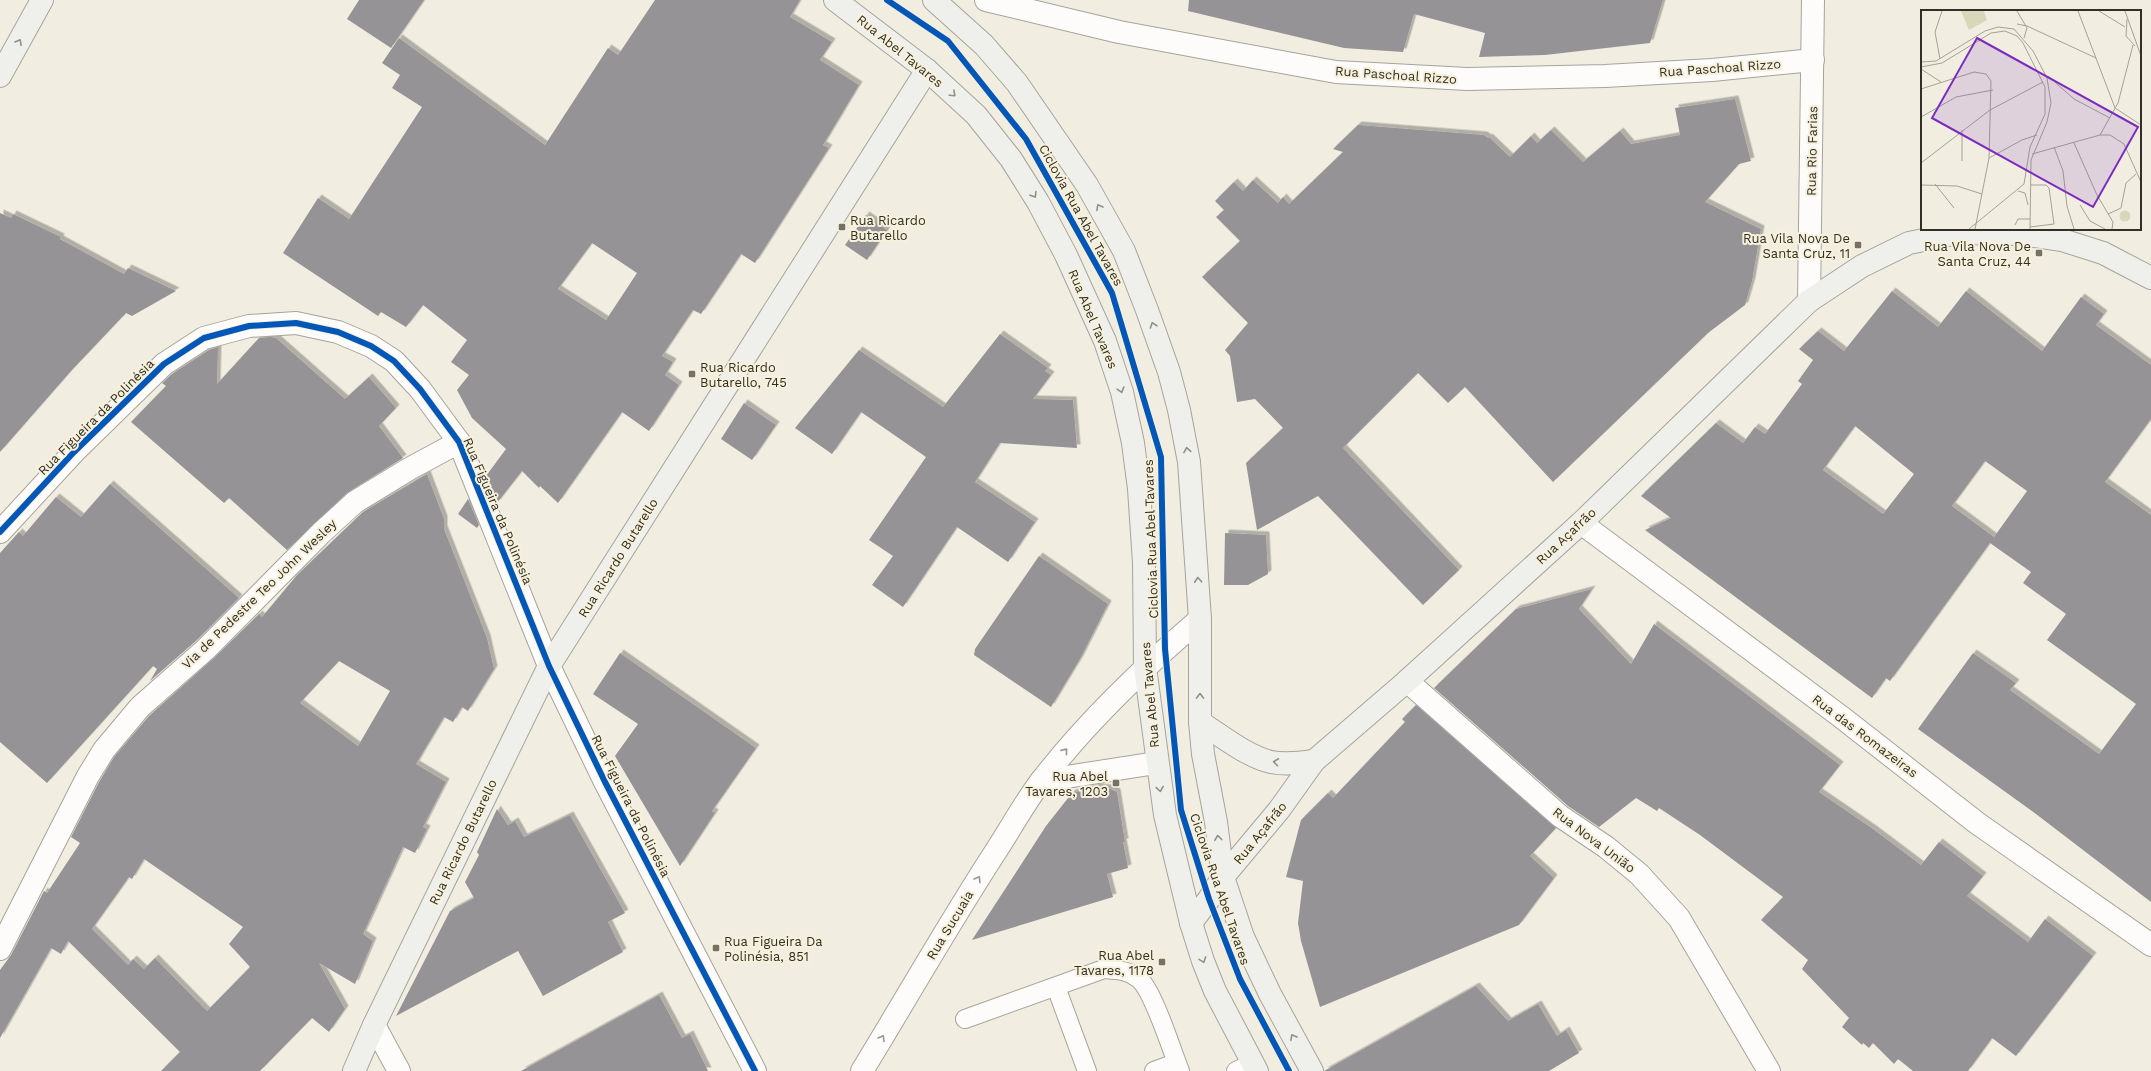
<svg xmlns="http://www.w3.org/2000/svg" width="2151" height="1071" viewBox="0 0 2151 1071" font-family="'Work Sans',sans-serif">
	<defs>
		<filter id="shadow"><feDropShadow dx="3.5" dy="-3.5" stdDeviation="0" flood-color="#0004"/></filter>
	</defs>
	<rect width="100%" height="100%" fill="#f1eee1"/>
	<g fill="#969396" fill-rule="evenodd" filter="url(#shadow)">
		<polygon points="359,0 424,0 391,48 347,19"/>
		<path d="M655,0H800L790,17L832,42L820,60L859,85L823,145L829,148L755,263L741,254L701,314L693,310L662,356L673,362L665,375L679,385L649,431L622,412L558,503L540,486L539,488L522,471L497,503L486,476L506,449L472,418L457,390L469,375L451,362L467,340L423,305L406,327L381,312L378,316L283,253L318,198L349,219L422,107L392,88L400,75L382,63L399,38L545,145L608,48L618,55ZM592,243L637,273L606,320L558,289Z"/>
		<polygon points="1189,0 1663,0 1650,43 1545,55 1479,57 1485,33 1414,14 1403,52 1344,48 1188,11"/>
		<polygon points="1735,99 1751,161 1739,164 1705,202 1761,229 1752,281 1745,305 1708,333 1553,482 1465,387 1448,403 1418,373 1343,448 1459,570 1423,605 1318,496 1257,530 1246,463 1283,428 1255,399 1237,402 1230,356 1225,350 1248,323 1202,277 1240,241 1216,217 1224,210 1215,201 1234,182 1243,191 1253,180 1278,203 1283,197 1289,204 1343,152 1333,149 1358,125 1484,135 1488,138 1489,137 1510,157 1531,136 1537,143 1551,130 1583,162 1620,131 1631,144 1680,135 1675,108"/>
		<polygon points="0,213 11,218 13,214 61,237 60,239 124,274 128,268 176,291 132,316 126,313 71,371 0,452"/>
		<polygon points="866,215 887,230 867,260 845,245"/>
		<path d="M1892,291L1938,327L1966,291L2042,351L2081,297L2104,314L2096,325L2151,365V419L2105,482L2151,515V902L2036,814L1918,729L1973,653L2016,683L2010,690L2099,754L2136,704L2047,640L2066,614L2023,583L2031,572L1990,543L1890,681L1886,678L1872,698L1645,530L1671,518L1641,496L1716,423L1743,443L1755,427L1765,434L1802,384L1798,381L1813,360L1799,349L1818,331L1844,351ZM1855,426L1914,474L1883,514L1823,470ZM1985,461L2027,491L1994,537L1952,506Z"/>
		<polygon points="1000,334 1048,368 1045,371 1051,375 1033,399 1073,400 1077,448 1000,443 975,482 1035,522 1008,562 957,527 903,607 872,585 893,556 869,540 926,457 861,412 832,454 795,428 859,350 943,407"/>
		<polygon points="271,337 276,338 345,399 369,377 396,408 379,426 403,458 347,493 287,550 229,498 224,503 131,422 166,386 162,383 172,374 209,350 218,347 217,384 259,338"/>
		<polygon points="744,403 776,425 752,460 721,439"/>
		<path d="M427,474L444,519V529L487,638L494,669L468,711L462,707L453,722L444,717L416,764L446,782L423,827L427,829L415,853L403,847L363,934L373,941L355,984L319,963L345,1009L329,1032L312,1018L260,1071H161L180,1052L68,941L61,954L51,948L0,1038V970L11,955L44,891L47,893L80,843L71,837L99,782L114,757L149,716L214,658L259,614L262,617L297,575L363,512ZM339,661L390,691L358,746L300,703ZM144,859L243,927L229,944L250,967L207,1011L155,958L144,969L133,959L128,965L92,929L129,877L132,879Z"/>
		<polygon points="110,484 239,598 197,640 150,681 157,669 153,666 47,783 0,742 0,553 19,532 23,536 56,497 81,517"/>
		<polygon points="468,499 479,525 477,528 458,514"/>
		<polygon points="1225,533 1266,535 1268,574 1248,585 1224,585"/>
		<polygon points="1039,556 1108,604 1080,659 1051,707 974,655 975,649"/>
		<polygon points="1592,589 1579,609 1631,664 1654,624 1840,765 1819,792 1873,829 1921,865 1939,842 1983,876 1967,896 2028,942 2045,919 2093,956 2016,1056 1992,1038 1968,1071 1913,1071 1898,1059 1894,1064 1873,1043 1869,1048 1863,1043 1862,1045 1842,1027 1849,1018 1802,969 1808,960 1761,920 1783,897 1700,835 1659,808 1657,811 1636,798 1599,827 1568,806 1434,688 1516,609"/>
		<polygon points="620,653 756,748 712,811 715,813 680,866 615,756 638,724 593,694"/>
		<polygon points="1416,705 1556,828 1530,856 1554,878 1519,925 1320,1007 1301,941 1298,923 1303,881 1286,877 1301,820 1328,793 1333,798 1405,722 1402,719"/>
		<polygon points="1097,787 1108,788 1117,792 1125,842 1123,842 1128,868 1107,874 1113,897 972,940 1046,826 1072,793"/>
		<polygon points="497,809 508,825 515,821 524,837 570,815 625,913 608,922 623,952 543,996 518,951 396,1016 450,911 474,898 465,882 479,855 477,852"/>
		<polygon points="1476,986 1508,1021 1538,1004 1557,1036 1566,1030 1579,1053 1549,1071 1324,1071"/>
		<polygon points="659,995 682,1038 690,1034 708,1071 521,1071"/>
	</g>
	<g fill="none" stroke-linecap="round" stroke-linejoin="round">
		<g stroke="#a6a49a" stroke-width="20">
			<g id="lane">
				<polyline points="1056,987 1087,1071"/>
				<path d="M965,1019L1104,969C1117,970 1128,970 1139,979C1153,990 1172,1051 1180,1071"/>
				<polyline points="1154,1071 1176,1063"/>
				<polyline points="1236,1071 1253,1063"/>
			</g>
		</g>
		<g stroke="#a6a49a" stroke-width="24">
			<g id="street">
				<polyline points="986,0 1119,32 1336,72 1467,79 1605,76 1712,70 1813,60"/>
				<polyline points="1809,301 1813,0"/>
				<polyline points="1581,523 1840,716 1977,823 2151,945"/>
				<polyline points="0,532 74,452 164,364 204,338 249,326 296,323 338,332 371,346 394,361 420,389 459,442 549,666 605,782 755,1071"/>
				<polyline points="1407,681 1560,816 1606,847 1639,874 1679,918 1769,1071"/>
				<polyline points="1041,781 1156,763"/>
				<polyline points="0,949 88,776 104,750 140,707 206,649 321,533 355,502 409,469 459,442"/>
				<polyline points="374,1025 399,1071"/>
				<path d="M862,1071C906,999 948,925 994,854C1010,830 1024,803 1042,780C1088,720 1143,668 1200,619"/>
			</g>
		</g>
		<g stroke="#a6a49a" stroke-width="24">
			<g id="secondary">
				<polyline points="835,0 927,70 976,115 1011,159 1038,202 1066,255 1105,341 1122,392 1133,443 1139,489 1144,563 1145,667 1165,815 1191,923 1203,961 1215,991 1257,1071"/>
				<polyline points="934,0 984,45 1017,83 1087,185 1124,251 1147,310 1169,372 1179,410 1189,462 1200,619 1200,722 1203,754 1216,822 1223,877 1243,937 1270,994 1312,1071"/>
				<polyline points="0,76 42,0"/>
				<path d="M1200,722C1220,735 1248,757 1271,762C1285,765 1300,763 1314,761"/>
				<polyline points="1191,923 1209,899 1223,877 1279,810 1314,761 1407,681 1581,523 1809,301 1862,266 1909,243 1958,233 2020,234 2062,240 2103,253 2151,278"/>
				<polyline points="354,1071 374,1025 549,666 927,70"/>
			</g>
		</g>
		<use href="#lane" stroke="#fdfcfa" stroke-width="18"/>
		<use href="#street" stroke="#fdfcfa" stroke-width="22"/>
		<use href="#secondary" stroke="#eff0eb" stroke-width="22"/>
		<g stroke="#f7f1db" stroke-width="8">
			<g id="cycleway">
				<polyline points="887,0 948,41 1026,139 1112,293 1161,457 1165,649 1181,810 1209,899 1240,979 1289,1071"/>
				<polyline points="0,532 74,452 164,364 204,338 249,326 296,323 338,332 371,346 394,361 420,389 459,442 549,666 605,782 755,1071"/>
			</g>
		</g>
		<use href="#cycleway" stroke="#0057b8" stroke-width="6"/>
	</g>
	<defs><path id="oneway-chevron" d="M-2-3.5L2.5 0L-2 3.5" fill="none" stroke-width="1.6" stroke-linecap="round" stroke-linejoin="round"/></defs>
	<g stroke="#909088">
		<use href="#oneway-chevron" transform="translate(19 42) rotate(-61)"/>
		<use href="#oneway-chevron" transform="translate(953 94) rotate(43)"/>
		<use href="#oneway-chevron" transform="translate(1034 195) rotate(58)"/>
		<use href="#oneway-chevron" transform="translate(1099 207) rotate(-119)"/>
		<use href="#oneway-chevron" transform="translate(1153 325) rotate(-109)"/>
		<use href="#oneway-chevron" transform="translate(1121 390) rotate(74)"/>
		<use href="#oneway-chevron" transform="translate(1187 450) rotate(-100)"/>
		<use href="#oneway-chevron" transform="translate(1198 580) rotate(-93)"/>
		<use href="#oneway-chevron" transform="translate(1200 696) rotate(-90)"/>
		<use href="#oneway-chevron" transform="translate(1276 762) rotate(-173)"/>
		<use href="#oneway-chevron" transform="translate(1160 789) rotate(81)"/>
		<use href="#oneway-chevron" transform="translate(1218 838) rotate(-97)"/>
		<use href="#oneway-chevron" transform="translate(1203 960) rotate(70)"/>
		<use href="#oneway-chevron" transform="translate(1293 1037) rotate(-119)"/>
	</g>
	<g stroke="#979690">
		<use href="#oneway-chevron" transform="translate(1065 751) rotate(-51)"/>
		<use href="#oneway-chevron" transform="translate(978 879) rotate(-59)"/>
		<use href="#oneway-chevron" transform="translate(882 1038) rotate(-59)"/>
	</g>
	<g fill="#747267" stroke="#f7f1db" stroke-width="1.5">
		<rect x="838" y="223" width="8" height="8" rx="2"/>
		<rect x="1854" y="241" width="8" height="8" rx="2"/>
		<rect x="2035" y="249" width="8" height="8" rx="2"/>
		<rect x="688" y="370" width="8" height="8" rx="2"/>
		<rect x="1112" y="779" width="8" height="8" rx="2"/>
		<rect x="712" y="944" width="8" height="8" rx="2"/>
		<rect x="1158" y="958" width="8" height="8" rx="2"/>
	</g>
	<g text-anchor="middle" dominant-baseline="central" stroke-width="4" stroke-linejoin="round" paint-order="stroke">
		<g font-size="13" fill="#312f26" stroke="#f7f1db">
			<text transform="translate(900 51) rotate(39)">Rua Abel Tavares</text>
			<text transform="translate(1720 68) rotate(-4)">Rua Paschoal Rizzo</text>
			<text transform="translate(1396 75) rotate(4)">Rua Paschoal Rizzo</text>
			<text transform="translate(1812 151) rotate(-89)">Rua Rio Farias</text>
			<text transform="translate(1081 215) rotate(61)">Ciclovia Rua Abel Tavares</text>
			<text transform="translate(1093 319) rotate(67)">Rua Abel Tavares</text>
			<text transform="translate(96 417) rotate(-45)">Rua Figueira da Polinésia</text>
			<text transform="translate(498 511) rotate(67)">Rua Figueira da Polinésia</text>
			<text transform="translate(1566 536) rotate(-43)">Rua Açafrão</text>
			<text transform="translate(1151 539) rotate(-92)">Ciclovia Rua Abel Tavares</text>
			<text transform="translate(618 558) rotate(-58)">Rua Ricardo Butarello</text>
			<text transform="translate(259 594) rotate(-44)">Via de Pedestre Teo John Wesley</text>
			<text transform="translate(1150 695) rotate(-95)">Rua Abel Tavares</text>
			<text transform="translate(1865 736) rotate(37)">Rua das Romazeiras</text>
			<text transform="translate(631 806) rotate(63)">Rua Figueira da Polinésia</text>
			<text transform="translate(1260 833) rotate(-51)">Rua Açafrão</text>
			<text transform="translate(1594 840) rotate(37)">Rua Nova União</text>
			<text transform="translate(463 842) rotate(-64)">Rua Ricardo Butarello</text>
			<text transform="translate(1220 889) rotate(71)">Ciclovia Rua Abel Tavares</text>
			<text transform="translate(950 925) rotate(-59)">Rua Sucuaia</text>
		</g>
		<g font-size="13" fill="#312f26" stroke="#f7f1db" text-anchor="end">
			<text x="850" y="220" text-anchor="start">Rua Ricardo<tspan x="850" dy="15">Butarello</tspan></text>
			<text x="1850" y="238">Rua Vila Nova De<tspan x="1850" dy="15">Santa Cruz, 11</tspan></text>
			<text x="2031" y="246">Rua Vila Nova De<tspan x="2031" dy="15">Santa Cruz, 44</tspan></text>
			<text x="700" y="367" text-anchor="start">Rua Ricardo<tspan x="700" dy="15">Butarello, 745</tspan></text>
			<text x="1108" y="776">Rua Abel<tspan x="1108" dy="15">Tavares, 1203</tspan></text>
			<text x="724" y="941" text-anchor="start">Rua Figueira Da<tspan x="724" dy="15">Polinésia, 851</tspan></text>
			<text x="1154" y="955">Rua Abel<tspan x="1154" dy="15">Tavares, 1178</tspan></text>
		</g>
	</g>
	<g transform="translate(1921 10)">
		<rect width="220" height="220" fill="#f1eee1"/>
		<path d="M40,1H63L66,10L48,20ZM198.5 206a5.5 5.5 0 1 1 11 0a5.5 5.5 0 1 1-11 0Z" fill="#d7d8b9"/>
		<path fill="none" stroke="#a4a296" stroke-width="1" d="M96,1L106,18L103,28M157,1L194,98M178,1L204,17M204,1L220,46M206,9L205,26L214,36M96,14L106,16L175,48M19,49L14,22L21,1M0,52L15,51L64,21L77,17L93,19L112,41L126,68L130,93L126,112L110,150L109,219M0,57L21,53L70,23L84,21L96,26L102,33L124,77V104L109,137L103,174L48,219M0,59L20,72M127,66L153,89L189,108M0,79L53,62L65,64L70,71L68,148L54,219M194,98L220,115M0,107L35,87L72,80M179,125L197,93L212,35M153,133L176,185L192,212L191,219M133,137L142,161L146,196L153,219M111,144L179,125H189L203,134L220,172M68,148L101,130L116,125M41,151V120M0,153L69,100L122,72M14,174L33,198M0,175L36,176L61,184M97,181L104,183L107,195M159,195L169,211L184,219M187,204L200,198L205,173L215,164M94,215L97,209H109M109,217L133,214L128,178L125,175H110"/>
		<path fill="#7b2cbf" fill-opacity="0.15" stroke="#7b2cbf" stroke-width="2" d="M56,28L217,117L172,197L11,108Z"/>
		<rect width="220" height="220" fill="none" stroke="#312f26" stroke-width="2"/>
	</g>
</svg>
